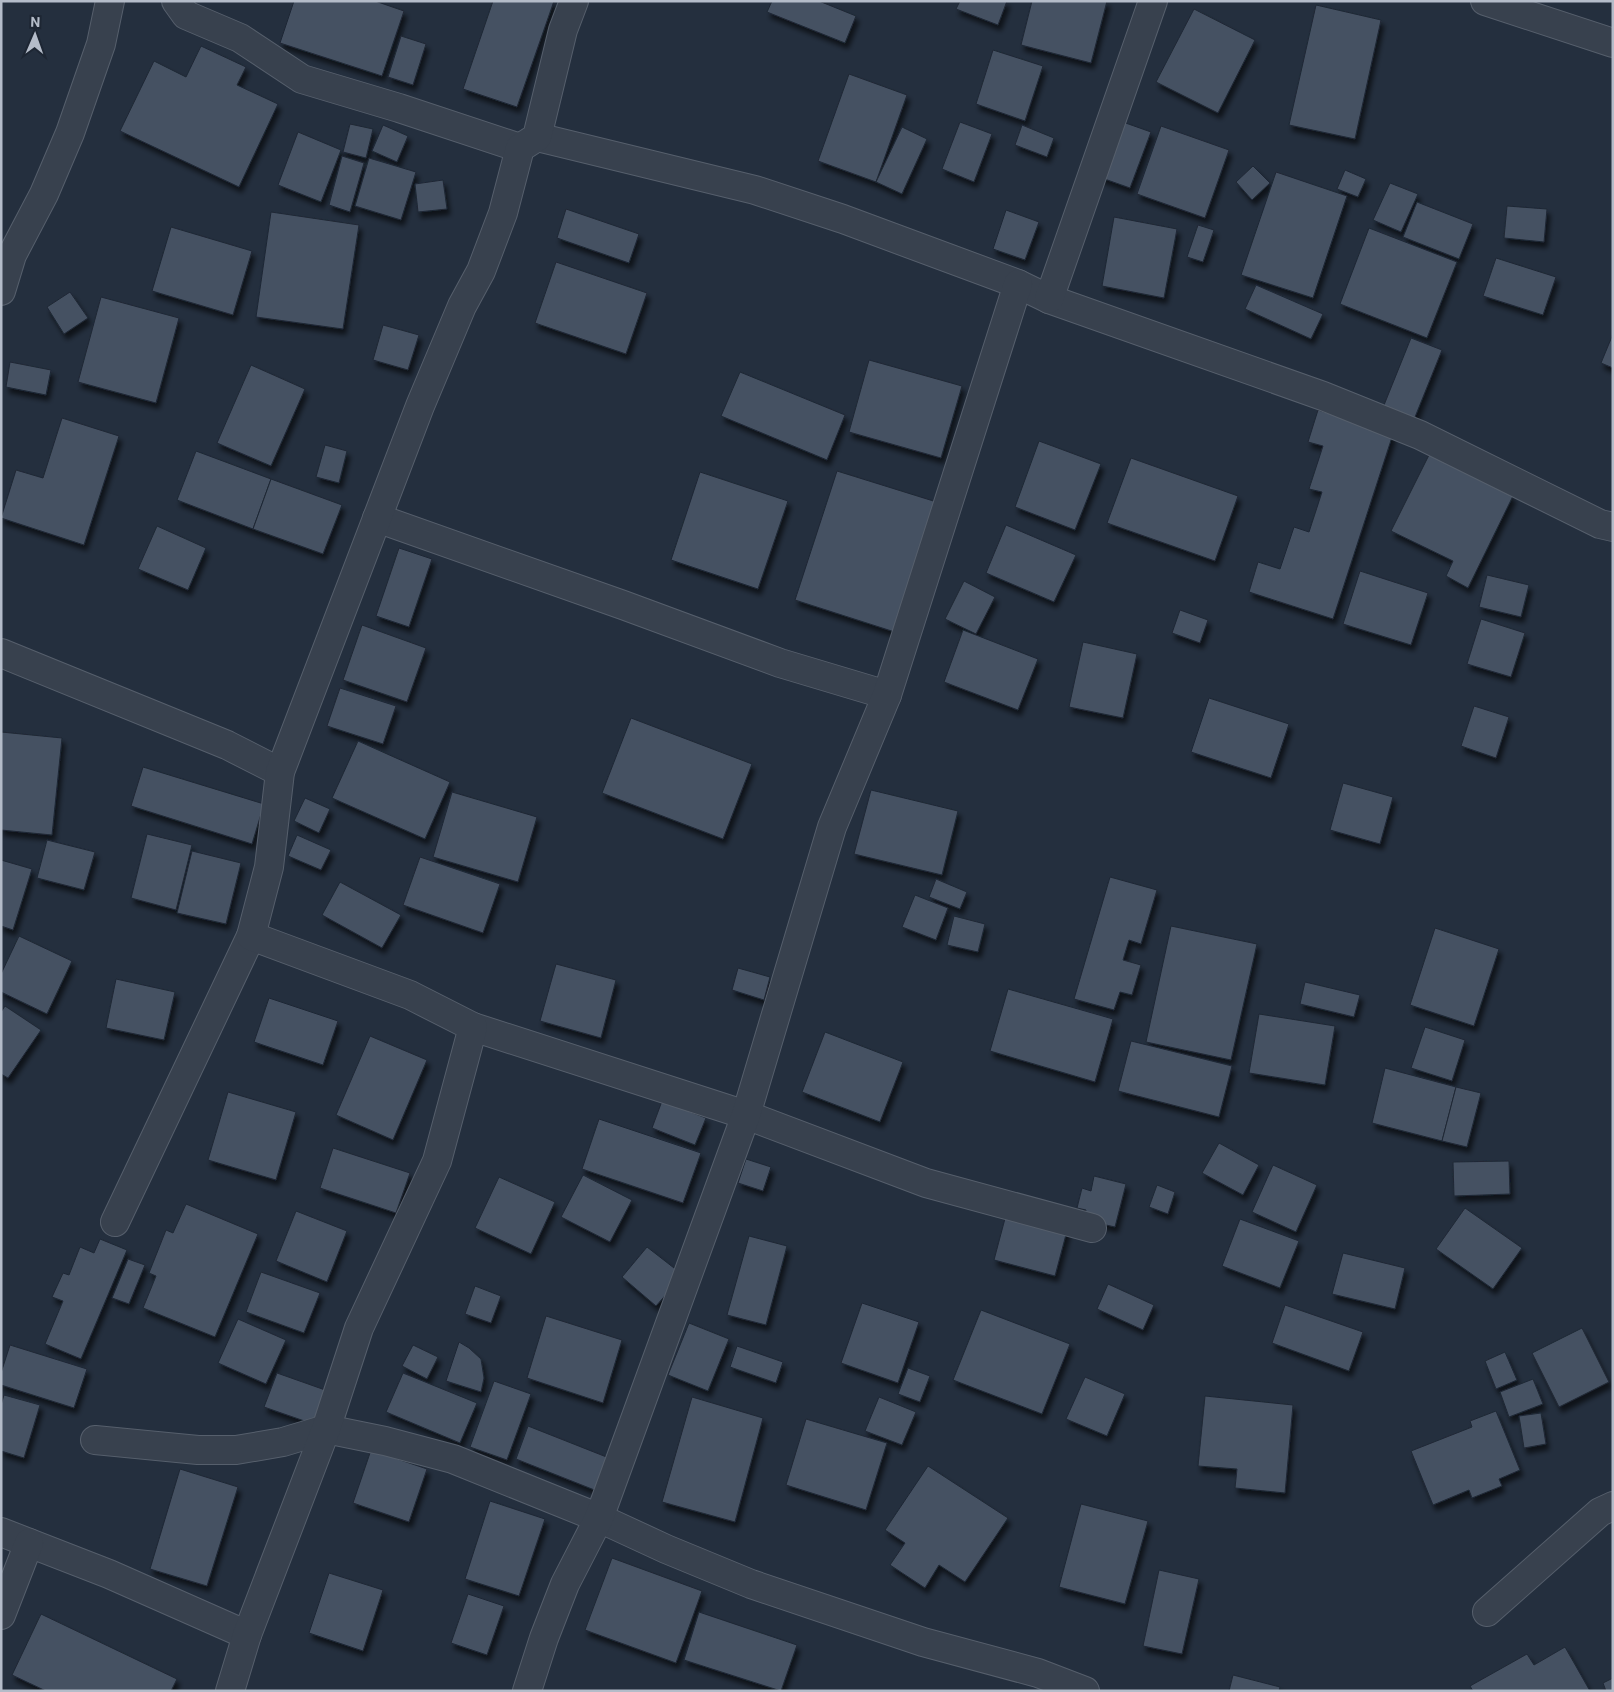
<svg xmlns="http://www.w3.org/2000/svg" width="1614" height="1692" viewBox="0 0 1614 1692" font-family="Roboto,sans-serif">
	<defs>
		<filter id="shadow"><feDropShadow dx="3" dy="5.5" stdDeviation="2.5" flood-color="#0009"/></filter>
	</defs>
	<rect width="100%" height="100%" fill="#242f3e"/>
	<g fill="#455162" stroke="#1f2835" filter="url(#shadow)">
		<polygon points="294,1 375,1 404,11 382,76 280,43"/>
		<polygon points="493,1 554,1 517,107 463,89"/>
		<polygon points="772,1 819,1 856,16 845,43 767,12"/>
		<polygon points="960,1 1007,1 998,25 956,9"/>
		<polygon points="1032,1 1107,1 1091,63 1021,45"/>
		<polygon points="1316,5 1381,20 1355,139 1289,125"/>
		<polygon points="1194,9 1255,40 1218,113 1156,82"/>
		<polygon points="401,36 426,44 413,85 388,77"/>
		<polygon points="201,46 246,67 237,85 278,104 239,187 120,131 154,61 186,77"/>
		<polygon points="993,50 1043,66 1025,121 976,104"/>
		<polygon points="849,74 907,95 876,182 818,161"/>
		<polygon points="1120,121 1151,132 1130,188 1099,177"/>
		<polygon points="960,122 992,134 974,182 942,169"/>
		<polygon points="350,124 373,129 366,158 343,152"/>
		<polygon points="383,125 408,136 397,162 372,151"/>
		<polygon points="1022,125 1054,138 1047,157 1015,145"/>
		<polygon points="1161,126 1229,150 1205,218 1137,194"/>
		<polygon points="902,127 927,139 902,194 876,182"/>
		<polygon points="298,132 341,150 321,202 278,185"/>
		<polygon points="342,156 364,163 350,212 329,205"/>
		<polygon points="369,158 416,172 401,220 355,206"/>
		<polygon points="1253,166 1270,183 1252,200 1236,182"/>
		<polygon points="1345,170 1366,179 1358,197 1337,189"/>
		<polygon points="1276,172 1347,196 1313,298 1241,275"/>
		<polygon points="443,180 447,209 418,212 415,184"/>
		<polygon points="1390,183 1418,194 1401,232 1373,220"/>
		<polygon points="1417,202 1473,224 1459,259 1403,237"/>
		<polygon points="1507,206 1547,209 1544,242 1504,238"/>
		<polygon points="566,209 639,234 629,263 557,238"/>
		<polygon points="1006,210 1039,222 1025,260 993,249"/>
		<polygon points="271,212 359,225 343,329 256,317"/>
		<polygon points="1114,217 1177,229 1164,298 1102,286"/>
		<polygon points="1198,225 1214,230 1203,262 1187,257"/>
		<polygon points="171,227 252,251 233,315 152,291"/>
		<polygon points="1369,228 1457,262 1427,338 1340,304"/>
		<polygon points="1496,258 1556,277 1543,315 1483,296"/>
		<polygon points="556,262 647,293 626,354 535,323"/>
		<polygon points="1256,285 1323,314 1311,339 1245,309"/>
		<polygon points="70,292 88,318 64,334 47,307"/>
		<polygon points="101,297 179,318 156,403 78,382"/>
		<polygon points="383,325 419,335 408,370 373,360"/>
		<polygon points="1613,334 1613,368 1601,363"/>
		<polygon points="1411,338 1442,350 1413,422 1382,410"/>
		<polygon points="869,360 962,386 941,458 849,432"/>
		<polygon points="10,362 51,370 46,395 6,387"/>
		<polygon points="251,365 305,389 271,466 217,443"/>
		<polygon points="740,372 845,415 827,460 721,416"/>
		<polygon points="1318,410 1393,434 1333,619 1249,592 1258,562 1280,569 1294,527 1309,532 1322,492 1309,489 1323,446 1308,442"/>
		<polygon points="62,418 119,436 84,545 1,518 16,470 43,478"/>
		<polygon points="1039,441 1101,464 1075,530 1015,507"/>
		<polygon points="325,445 347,451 339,483 316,477"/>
		<polygon points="196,451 271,479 253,529 177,500"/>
		<polygon points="1429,455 1513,496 1468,588 1446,576 1453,561 1391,531"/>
		<polygon points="1131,458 1238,496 1215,561 1107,523"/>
		<polygon points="837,471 943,504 901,634 795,600"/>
		<polygon points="700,472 788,501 758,589 671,560"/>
		<polygon points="271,479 342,505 323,554 253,529"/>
		<polygon points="1006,525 1076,555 1054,602 986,573"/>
		<polygon points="157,526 206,548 188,590 138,569"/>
		<polygon points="399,548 432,559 409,627 376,616"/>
		<polygon points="1360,571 1428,593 1411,645 1343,624"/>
		<polygon points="1487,575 1529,585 1521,617 1479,607"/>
		<polygon points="964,581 995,597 976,634 945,619"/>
		<polygon points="1180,610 1208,620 1200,643 1172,633"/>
		<polygon points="1481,619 1525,633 1511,677 1467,664"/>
		<polygon points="362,625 426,648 407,702 343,680"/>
		<polygon points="963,630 1038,659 1018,710 944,682"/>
		<polygon points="1083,642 1137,654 1123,718 1069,707"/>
		<polygon points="340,688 396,706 383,744 327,726"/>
		<polygon points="1209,698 1289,724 1271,778 1191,752"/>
		<polygon points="1474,706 1509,717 1496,758 1461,746"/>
		<polygon points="631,718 752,764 723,839 602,793"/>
		<polygon points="1,732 62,738 52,835 1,830"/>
		<polygon points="358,741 450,782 425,839 332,798"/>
		<polygon points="143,767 264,804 252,844 131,806"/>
		<polygon points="1343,783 1393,797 1380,844 1330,830"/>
		<polygon points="871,790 958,811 942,875 854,854"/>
		<polygon points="452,792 537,817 518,882 433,857"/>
		<polygon points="305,798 330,809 319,833 294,821"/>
		<polygon points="147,834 192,845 176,910 131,898"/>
		<polygon points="297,835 331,850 321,870 288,856"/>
		<polygon points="47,840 95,852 84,890 37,878"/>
		<polygon points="192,851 241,863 226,924 177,913"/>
		<polygon points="420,857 500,884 483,933 403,905"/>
		<polygon points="1,860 32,869 13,930 1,926"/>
		<polygon points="1110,877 1157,890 1141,944 1129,940 1123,960 1141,965 1132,995 1120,992 1114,1010 1074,999"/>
		<polygon points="936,879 967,892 960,909 929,897"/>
		<polygon points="340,882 401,915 382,948 322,915"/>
		<polygon points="915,895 948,908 936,940 902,927"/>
		<polygon points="954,916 985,924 978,952 947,945"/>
		<polygon points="1171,926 1257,944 1231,1060 1146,1042"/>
		<polygon points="1435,928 1499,949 1474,1026 1410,1005"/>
		<polygon points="19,936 72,961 47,1014 1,992 1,974"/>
		<polygon points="556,964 616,980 601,1038 540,1021"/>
		<polygon points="738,968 770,977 764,1000 732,990"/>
		<polygon points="116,979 175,992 164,1040 106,1028"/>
		<polygon points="1305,982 1360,995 1354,1017 1300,1004"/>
		<polygon points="1008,989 1113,1019 1095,1082 990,1051"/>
		<polygon points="269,998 338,1021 323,1065 254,1042"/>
		<polygon points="5,1006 41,1030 8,1078 1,1074 1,1012"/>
		<polygon points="1259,1014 1335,1026 1325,1085 1249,1073"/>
		<polygon points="1425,1027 1465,1040 1452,1081 1411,1068"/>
		<polygon points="825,1032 903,1062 880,1122 802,1092"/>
		<polygon points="370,1036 427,1060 393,1140 336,1115"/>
		<polygon points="1131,1041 1232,1066 1219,1117 1118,1091"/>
		<polygon points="1385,1068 1456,1087 1442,1141 1372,1123"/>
		<polygon points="1456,1087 1481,1093 1467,1147 1442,1141"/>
		<polygon points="228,1092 296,1112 276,1180 208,1160"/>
		<polygon points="662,1101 706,1118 695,1145 652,1128"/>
		<polygon points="599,1119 701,1153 683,1203 582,1169"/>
		<polygon points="1219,1143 1259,1165 1243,1195 1202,1173"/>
		<polygon points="333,1148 410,1173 396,1213 320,1188"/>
		<polygon points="746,1159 771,1167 763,1191 738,1183"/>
		<polygon points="1509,1161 1510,1194 1454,1196 1453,1162"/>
		<polygon points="1273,1165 1317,1185 1296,1232 1252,1212"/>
		<polygon points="583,1175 632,1200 610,1242 561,1217"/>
		<polygon points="1094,1176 1126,1184 1115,1227 1084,1220 1086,1210 1077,1208 1082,1188 1091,1191"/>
		<polygon points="499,1177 555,1202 531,1254 475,1228"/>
		<polygon points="1157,1185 1175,1192 1168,1214 1149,1207"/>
		<polygon points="186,1204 258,1234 215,1337 143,1308 156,1276 149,1273 166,1230 173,1233"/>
		<polygon points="1465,1208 1522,1248 1493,1289 1436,1249"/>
		<polygon points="296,1211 347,1231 327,1282 276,1261"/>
		<polygon points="1007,1211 1068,1227 1055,1276 994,1260"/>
		<polygon points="1240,1219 1299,1241 1280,1288 1222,1266"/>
		<polygon points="749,1236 787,1246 766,1325 727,1315"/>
		<polygon points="100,1239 127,1250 81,1359 45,1344 63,1301 52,1297 63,1273 69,1275 80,1247 94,1253"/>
		<polygon points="647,1247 683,1275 656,1306 622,1277"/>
		<polygon points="1343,1253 1405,1268 1395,1309 1332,1294"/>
		<polygon points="128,1259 145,1265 129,1304 112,1298"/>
		<polygon points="261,1272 320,1293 304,1333 246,1312"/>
		<polygon points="1108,1284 1154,1305 1143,1330 1097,1309"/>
		<polygon points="475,1286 501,1296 491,1323 465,1314"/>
		<polygon points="862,1303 919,1322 898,1383 841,1363"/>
		<polygon points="1285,1305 1363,1332 1349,1371 1272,1343"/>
		<polygon points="981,1310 1070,1344 1042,1414 953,1380"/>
		<polygon points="546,1316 622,1340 603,1403 527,1378"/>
		<polygon points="238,1319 286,1340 266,1384 218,1363"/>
		<polygon points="689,1323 729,1339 708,1391 668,1375"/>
		<polygon points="1582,1328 1609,1382 1559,1407 1532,1353"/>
		<polygon points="459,1342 469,1348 481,1359 484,1378 481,1392 446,1381"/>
		<polygon points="10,1345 87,1369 74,1408 1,1385 1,1373"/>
		<polygon points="413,1345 438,1357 427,1379 402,1366"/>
		<polygon points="737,1346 783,1362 776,1383 730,1367"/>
		<polygon points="1505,1352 1517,1380 1496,1389 1485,1361"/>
		<polygon points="908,1368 930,1376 920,1402 898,1394"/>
		<polygon points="277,1373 328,1391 316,1425 264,1407"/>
		<polygon points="403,1373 477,1403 460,1443 386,1412"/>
		<polygon points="1085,1377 1125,1394 1107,1436 1066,1419"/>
		<polygon points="1533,1379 1543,1404 1509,1417 1500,1392"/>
		<polygon points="494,1381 531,1394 507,1460 470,1447"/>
		<polygon points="4,1395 40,1405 24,1458 1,1451 1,1405"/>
		<polygon points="1205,1396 1293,1405 1285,1493 1235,1488 1237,1469 1198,1466"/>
		<polygon points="692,1397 763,1418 735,1522 662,1502"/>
		<polygon points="879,1397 916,1412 902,1445 865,1431"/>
		<polygon points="1496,1411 1520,1470 1499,1479 1502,1486 1472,1498 1469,1490 1433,1505 1411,1451 1472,1427 1470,1421"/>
		<polygon points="1541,1413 1546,1444 1524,1448 1519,1416"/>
		<polygon points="806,1419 887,1443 866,1510 786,1485"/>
		<polygon points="528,1426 609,1458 597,1491 516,1459"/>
		<polygon points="371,1450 427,1469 409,1522 353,1503"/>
		<polygon points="928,1466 1008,1518 965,1582 939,1565 925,1588 890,1565 905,1543 885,1530"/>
		<polygon points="180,1469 238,1487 207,1586 150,1569"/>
		<polygon points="490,1501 545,1519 519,1596 465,1579"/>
		<polygon points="1081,1504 1148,1521 1125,1604 1059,1587"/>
		<polygon points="612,1558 702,1591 676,1663 585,1630"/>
		<polygon points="1159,1570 1199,1579 1182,1654 1143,1646"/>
		<polygon points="329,1573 383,1590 363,1651 309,1633"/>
		<polygon points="468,1594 504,1606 487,1655 451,1643"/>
		<polygon points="699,1612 797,1645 781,1691 684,1660"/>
		<polygon points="41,1614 177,1679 171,1691 46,1691 12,1675"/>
		<polygon points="1565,1647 1590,1691 1473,1691 1470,1686 1527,1654 1534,1665"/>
		<polygon points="1233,1675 1280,1687 1279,1691 1229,1691"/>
		<polygon points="1613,1678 1613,1691 1606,1691 1603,1683"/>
	</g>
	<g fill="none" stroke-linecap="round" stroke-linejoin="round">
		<g stroke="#565f6c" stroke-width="30">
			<g id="minor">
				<polyline points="176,1 186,15 240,38 302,79 399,108 520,148"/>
				<polyline points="1485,1 1613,43"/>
				<polyline points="537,137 755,190 843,219 1018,284 1049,299 1323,396 1420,435 1600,524 1613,527"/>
				<polyline points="1,291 12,255 44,194 70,133 101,44 110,1"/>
				<polyline points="1049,299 1153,1"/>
				<polyline points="377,518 623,605 780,663 887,695"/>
				<polyline points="1,653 227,745 280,772"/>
				<polyline points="473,1027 746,1115 926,1183 1092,1228"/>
				<polyline points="115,1222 251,936"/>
				<polyline points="95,1440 198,1450 236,1450 283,1442 326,1429 385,1441 453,1459 599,1518 666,1549 751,1584 923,1642 1038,1673 1085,1691"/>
				<polyline points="1,1532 109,1574 247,1635"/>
				<polyline points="1487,1612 1600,1512 1613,1506"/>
				<polyline points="1,1615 29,1543"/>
				<polyline points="230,1691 247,1635 326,1429 359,1328 437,1161 473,1027 410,995 251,936 269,867 280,772 420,406 462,306 481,271 503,213 520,148 537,137 563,30 574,1"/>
				<polyline points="527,1691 544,1638 565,1584 599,1518 746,1115 832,827 887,695 1018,284"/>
			</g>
		</g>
		<use href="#minor" stroke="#38414e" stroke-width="28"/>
	</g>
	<rect width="1614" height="1692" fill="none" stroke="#b4bcc9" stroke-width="5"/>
	<g transform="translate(35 35) rotate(2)" stroke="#1d2633" stroke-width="4" paint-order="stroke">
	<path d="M0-4L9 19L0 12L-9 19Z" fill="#b4bcc9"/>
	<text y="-8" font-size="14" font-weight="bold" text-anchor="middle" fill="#b4bcc9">N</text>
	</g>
</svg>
